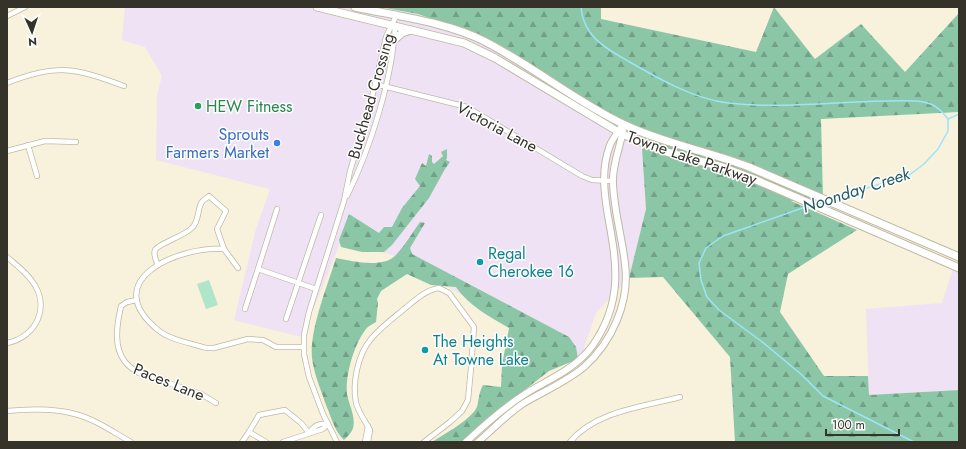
<svg xmlns="http://www.w3.org/2000/svg" width="966" height="449" viewBox="0 0 966 449" font-family="Jost,sans-serif">
	<defs>
		<pattern id="forest-firs" width="22" height="20" patternUnits="userSpaceOnUse"><rect width="22" height="20" fill="#8bc6a7"/><path d="M5 1l3.5 6h-7zM16 11l3.5 6h-7z" fill="#72a188"/></pattern>
	</defs>
	<rect width="100%" height="100%" fill="#f8f1db"/>
	<g fill="#efe2f5">
		<polygon points="125,7 380,7 418,14 482,36 519,62 641,133 646,209 629,278 596,313 579,363 395,256 341,241 302,337 234,320 256,229 270,189 156,160 157,95 162,76 145,47 122,40"/>
		<polygon points="955,262 959,262 959,390 869,395 866,309 942,303"/>
	</g>
	<polygon fill="#afe5c9" points="209,280 218,305 206,309 197,284"/>
	<g fill="url(#forest-firs)">
		<polygon points="380,7 601,7 601,19 756,52 774,7 815,59 861,24 905,72 959,13 959,112 821,119 823,199 791,201 857,230 788,274 780,312 824,376 868,376 869,395 959,390 959,442 735,442 730,357 663,277 629,278 646,209 641,133 519,62 482,36 418,14"/>
		<polygon points="447,149 447,158 446,160 450,162 445,169 429,198 392,245 384,252 362,252 341,247 339,240 349,214 379,233 384,227 392,227 402,208 420,186 415,179 422,163 426,166 429,154 432,156 432,162 434,164 443,156 441,152"/>
		<path d="M420,222L425,223L410,248L412,254L569,337L576,347L578,359L549,371L495,413L461,442H432C444,434 471,420 477,407C479,399 479,392 483,385L501,387L502,365L509,328C490,317 468,305 456,287L431,285L407,274L381,291L377,299L378,303L376,322C373,324 368,326 366,329C354,344 345,376 347,394C349,405 356,417 353,428C352,432 347,437 344,440C334,431 331,416 326,405C321,390 314,374 312,358C309,331 328,284 336,258C352,261 383,269 396,255C405,245 412,233 420,222Z"/>
	</g>
	<g fill="none" stroke-linecap="round" stroke-linejoin="round">
		<g stroke="#9de4f6" stroke-width="1.5">
			<path d="M581,7C583,36 605,48 628,61C657,78 694,99 728,103C790,110 852,99 915,101C931,102 938,106 948,119V131L938,149L924,164L908,176L829,199"/>
			<polyline points="948,119 959,114"/>
			<polyline points="808,206 723,236 706,248 699,263 701,280 707,297 719,310 761,341 802,375 823,396 914,442"/>
		</g>
		<g stroke="#bfb9a4" stroke-width="6">
			<g id="minor">
				<polyline points="7,16 25,7"/>
				<path d="M7,83C57,63 75,68 124,86"/>
				<polyline points="375,84 467,107 582,176 592,180 613,181"/>
				<polyline points="28,145 37,176"/>
				<polyline points="7,151 45,141 76,142"/>
				<path d="M347,196C370,149 393,78 395,25"/>
				<path d="M224,249C179,246 97,280 158,330C170,340 191,343 206,348H214L248,339L263,340L276,347H303"/>
				<path d="M7,257C15,264 25,271 32,281C51,306 37,337 7,343"/>
				<path d="M158,265C156,260 153,256 155,250C158,244 184,236 192,228C200,220 197,208 202,202C203,200 207,198 209,196L226,211L217,229L224,249L238,268"/>
				<polyline points="258,269 277,209"/>
				<path d="M137,300L127,302L121,306C115,332 112,359 139,373L201,394L216,403"/>
				<polyline points="245,309 258,269 316,289"/>
				<polyline points="286,319 321,215"/>
				<path d="M7,411C28,409 54,408 75,414C95,419 113,432 131,442"/>
				<path d="M309,433C314,426 318,423 328,424"/>
				<polyline points="242,442 249,432"/>
				<polyline points="266,442 249,432 259,415 285,410 301,423 309,433"/>
				<polyline points="283,442 323,429 328,424"/>
				<polyline points="337,442 323,414 309,377 304,354 304,335 309,312 344,201 350,171 370,106 386,37 396,16"/>
				<polyline points="365,442 368,426"/>
				<path d="M368,442L370,430C365,421 359,413 356,403C352,383 358,354 371,339C380,328 392,319 403,310C413,302 425,290 439,288L449,293L474,327L471,368L468,400L462,411L450,422L424,442"/>
				<path d="M570,442C595,411 643,407 680,397"/>
			</g>
		</g>
		<g stroke="#bfb9a4" stroke-width="8">
			<g id="tertiary">
				<path d="M466,442C485,424 503,408 525,394C549,379 576,369 593,345C623,302 617,264 608,216C604,192 601,169 610,145C613,138 619,131 623,124"/>
				<path d="M478,442C493,429 507,414 524,403C544,391 566,382 584,367C612,342 630,302 625,264C622,237 614,211 613,183C612,165 620,148 623,130"/>
			</g>
		</g>
		<g stroke="#bfb9a4" stroke-width="9">
			<g id="secondary">
				<polyline points="317,7 464,43 495,58 622,134 663,151 722,167 754,179 959,268"/>
				<path d="M355,7C396,16 447,22 484,41C533,66 576,102 625,125C665,144 708,151 749,167L959,257"/>
				<polyline points="395,39 402,33 411,30"/>
			</g>
		</g>
		<use href="#minor" stroke="#fff" stroke-width="4.5"/>
		<use href="#tertiary" stroke="#fff" stroke-width="6"/>
		<use href="#secondary" stroke="#fff" stroke-width="7"/>
	</g>
	<circle fill="#2e9e5b" stroke="#fefefe" stroke-width="1.5" cx="198" cy="106" r="4"/>
	<circle fill="#3f7fe0" stroke="#fefefe" stroke-width="1.5" cx="277" cy="143" r="4"/>
	<g fill="#0f9aa8" stroke="#fefefe" stroke-width="1.5">
		<circle cx="480" cy="262" r="4"/>
		<circle cx="425" cy="350" r="4"/>
	</g>
	<g text-anchor="middle" dominant-baseline="central" stroke-width="3" stroke-linejoin="round" paint-order="stroke">
		<g font-size="16" fill="#343229" stroke="#fefefe">
			<text transform="translate(371 96) rotate(-74)">Buckhead Crossing</text>
			<text transform="translate(497 127) rotate(28)">Victoria Lane</text>
			<text transform="translate(692 158) rotate(19)">Towne Lake Parkway</text>
			<text transform="translate(169 382) rotate(22)">Paces Lane</text>
		</g>
		<g font-size="16" fill="#27864d" stroke="#fefefe" text-anchor="start">
			<text x="206" y="106">HEW Fitness</text>
		</g>
		<g font-size="16" fill="#366cbe" stroke="#fefefe" text-anchor="end">
			<text x="269" y="134">Sprouts<tspan x="269" dy="18">Farmers Market</tspan></text>
		</g>
		<g font-size="16" fill="#0d838f" stroke="#fefefe" text-anchor="start">
			<text x="488" y="253">Regal<tspan x="488" dy="18">Cherokee 16</tspan></text>
			<text x="433" y="341">The Heights<tspan x="433" dy="18">At Towne Lake</tspan></text>
		</g>
		<g font-size="17" font-style="italic" fill="#205a67" stroke="#fefefe">
			<text transform="translate(856 190) rotate(-18)">Noonday Creek</text>
		</g>
	</g>
	<rect width="966" height="449" fill="none" stroke="#343229" stroke-width="16"/>
	<g transform="translate(32 32) rotate(177)" stroke="#fefefe" stroke-width="3" paint-order="stroke">
	<path d="M0-3L7 15L0 10L-7 15Z" fill="#343229"/>
	<text y="-6" font-size="11" font-weight="bold" text-anchor="middle" fill="#343229">N</text>
	</g>
	<path d="M826 429v6h73v-6" fill="none" stroke="#343229" stroke-width="2"/>
	<text x="832" y="429" font-size="12" fill="#343229" stroke="#fefefe" stroke-width="3" paint-order="stroke">100 m</text>
</svg>
